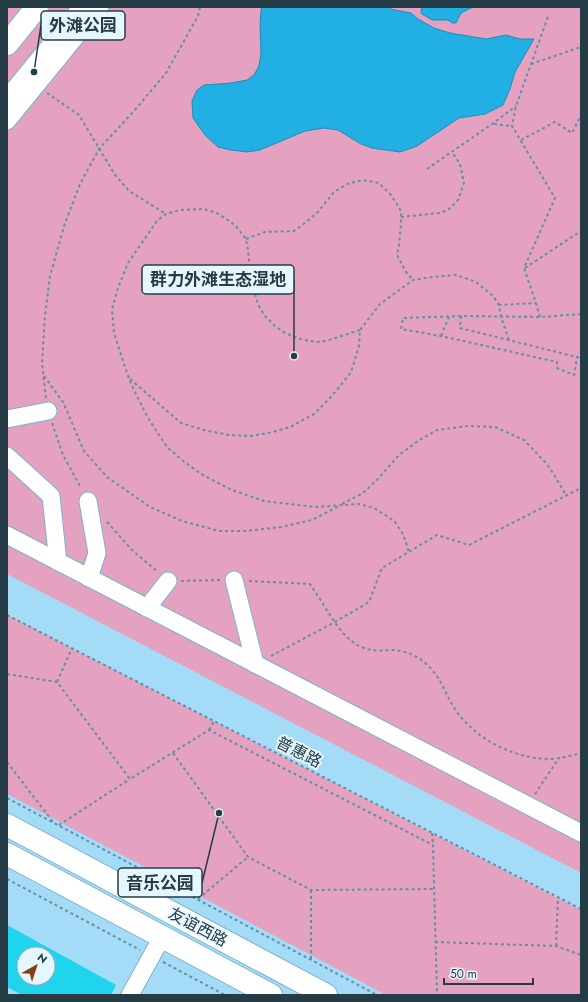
<svg xmlns="http://www.w3.org/2000/svg" width="588" height="1002" viewBox="0 0 588 1002" font-family="Jost,'Noto Sans SC',sans-serif">
	<rect width="100%" height="100%" fill="#a4dcf8"/>
	<g fill="#e4a2c0">
		<polygon points="7,7 581,7 581,873 7,574"/>
		<polygon points="7,615 581,910 581,995 386,995 7,794"/>
	</g>
	<g fill="#21afe4" stroke="#228cb5">
		<polygon points="262,7 389,7 390,9 411,13 418,19 434,28 450,33 486,39 506,35 520,39 534,39 515,72 510,89 503,105 485,114 459,118 417,146 400,152 372,148 361,144 338,130 324,128 305,131 260,150 247,152 231,150 218,147 205,135 193,118 192,101 197,90 204,85 231,83 247,80 254,75 259,66 261,54 260,25 261,11"/>
		<polygon points="422,7 473,7 461,13 456,23 452,23 448,20 432,20 422,14 421,12"/>
	</g>
	<path fill="#1fd4ed" fill-rule="evenodd" d="M7,925L116,985L111,995H22L7,987ZM24,954H48V978H24Z"/>
	<g fill="none" stroke-linecap="round" stroke-linejoin="round">
		<g stroke="#7cb2cd" stroke-width="19">
			<g id="minor">
				<polyline points="7,121 100,7"/>
				<polyline points="7,419 48,411"/>
				<polyline points="7,456 51,496 58,562"/>
				<polyline points="88,501 97,553 89,578"/>
				<polyline points="7,535 581,833"/>
				<polyline points="234,580 255,664"/>
				<polyline points="147,608 168,581"/>
				<polyline points="130,995 162,937"/>
			</g>
		</g>
		<g stroke="#7cb2cd" stroke-width="24">
			<g id="major">
				<polyline points="7,825 326,995"/>
				<polyline points="7,854 271,995"/>
			</g>
		</g>
		<g stroke="#7cb2cd" stroke-width="24">
			<g id="highway">
				<polyline points="7,44 37,7"/>
				<polyline points="7,102 85,7"/>
			</g>
		</g>
		<g stroke="#668ea2" stroke-width="2" stroke-dasharray="3 3" stroke-linecap="butt">
			<polyline points="531,64 581,47"/>
			<polyline points="47,93 79,115 115,175 129,191 166,214"/>
			<polyline points="494,124 511,126"/>
			<polyline points="521,140 555,122 572,133 581,115"/>
			<polyline points="427,169 492,124 516,106"/>
			<polyline points="401,217 439,213 448,210 458,200 464,183 460,164 452,152"/>
			<polyline points="246,239 265,232 294,231 301,226 317,213 334,192 347,184 363,180 379,183 391,195 401,211 401,224 399,245 397,255 406,272 413,280"/>
			<polyline points="525,268 581,231"/>
			<polyline points="581,314 540,317 461,316 460,328 581,358"/>
			<polyline points="461,316 403,318 401,329 441,336 557,362 557,368 574,375 577,357"/>
			<polyline points="540,317 536,303 524,268 555,198 512,126 516,106 549,14"/>
			<polyline points="360,330 326,341 316,342 300,339 285,333 275,326 264,315 258,304 251,280 248,250 246,239 235,225 217,213 204,209 180,210 166,214 157,221 141,244 128,263 118,288 112,309 114,333 127,373 132,386 148,418 167,447 182,460 201,474 232,490 264,501 315,507 359,504 374,508 387,516 395,522 403,534 409,552"/>
			<polyline points="441,336 449,317"/>
			<polyline points="509,340 501,317 499,305 536,303"/>
			<polyline points="44,376 63,402 84,451 107,477 150,507 182,521 219,531 245,531 281,527 312,520 339,506"/>
			<polyline points="130,379 181,423 204,430 229,435 250,436 273,432 290,427 314,414 330,398 341,385 351,372 359,346 360,330 380,304 413,280 432,277 456,275 476,282 493,296 499,305"/>
			<polyline points="46,398 42,363 45,316 50,276 65,223 80,184 99,149 134,111 166,73 198,16 200,7"/>
			<polyline points="52,423 63,455 81,488"/>
			<polyline points="342,504 363,493 377,480 399,455 418,441 437,430 468,426 495,427 524,440 546,463 553,473 566,495"/>
			<polyline points="107,522 133,551 158,572"/>
			<polyline points="181,581 220,580"/>
			<path d="M249,581L310,584C316,593 322,602 328,612C339,629 351,647 372,650C379,651 387,650 394,650C405,651 415,655 424,662C443,678 444,694 457,712C478,741 516,759 551,759C562,758 571,756 581,753"/>
			<polyline points="7,615 581,909"/>
			<polyline points="271,656 335,622 369,602 382,568 437,535 469,545 581,488"/>
			<polyline points="7,674 57,682 130,779 209,730 433,845 437,995"/>
			<polyline points="57,682 72,648"/>
			<polyline points="209,730 214,721"/>
			<polyline points="173,753 248,857 311,890 434,889"/>
			<polyline points="7,762 53,822"/>
			<polyline points="535,794 559,758"/>
			<polyline points="7,798 377,995"/>
			<polyline points="59,825 130,779"/>
			<polyline points="432,833 433,845"/>
			<polyline points="7,879 140,950"/>
			<polyline points="311,890 311,960"/>
			<polyline points="198,899 248,857"/>
			<polyline points="435,942 556,946 581,955"/>
			<polyline points="556,946 558,897"/>
			<polyline points="163,962 225,995"/>
		</g>
		<use href="#minor" stroke="#fff" stroke-width="17"/>
		<use href="#major" stroke="#fff" stroke-width="22"/>
		<use href="#highway" stroke="#fff" stroke-width="22"/>
	</g>
	<g text-anchor="middle" dominant-baseline="central" stroke-width="4" stroke-linejoin="round" paint-order="stroke">
		<g font-size="16" fill="#253c47" stroke="#e6f6ff">
			<text transform="translate(299 752) rotate(27)">普惠路</text>
			<text transform="translate(198 927) rotate(28)">友谊西路</text>
		</g>
	</g>
	<path fill="none" stroke="#253c47" stroke-width="1.5" d="M34 72L41 25M294 356L294 279M219 813L202 883"/>
	<g fill="#253c47" stroke="#e6f6ff" stroke-width="1.5">
		<circle cx="34" cy="72" r="4"/>
		<circle cx="294" cy="356" r="4"/>
		<circle cx="219" cy="813" r="4"/>
	</g>
	<g fill="#e6f6ff" stroke="#253c47" stroke-width="1.5">
		<rect x="41" y="11" width="84" height="29" rx="4"/>
		<rect x="142" y="265" width="152" height="29" rx="4"/>
		<rect x="118" y="868" width="84" height="29" rx="4"/>
	</g>
	<g font-size="17" text-anchor="middle" font-weight="bold" fill="#253c47">
		<text x="83" y="31">外滩公园</text>
		<text x="218" y="285">群力外滩生态湿地</text>
		<text x="160" y="889">音乐公园</text>
	</g>
	<rect width="588" height="1002" fill="none" stroke="#253c47" stroke-width="16"/>
	<g transform="translate(36 966) rotate(39)"><circle r="19" fill="#e6f6ff" stroke="#99acb5"/>
	<path d="M0-3L7 15L0 10L-7 15Z" fill="#844012"/>
	<text y="-6" font-size="11" font-weight="bold" text-anchor="middle" fill="#253c47">N</text>
	</g>
	<path d="M444 978v6h89v-6" fill="none" stroke="#253c47" stroke-width="2"/>
	<text x="450" y="978" font-size="12" fill="#253c47" stroke="#e6f6ff" stroke-width="3" paint-order="stroke">50 m</text>
</svg>
